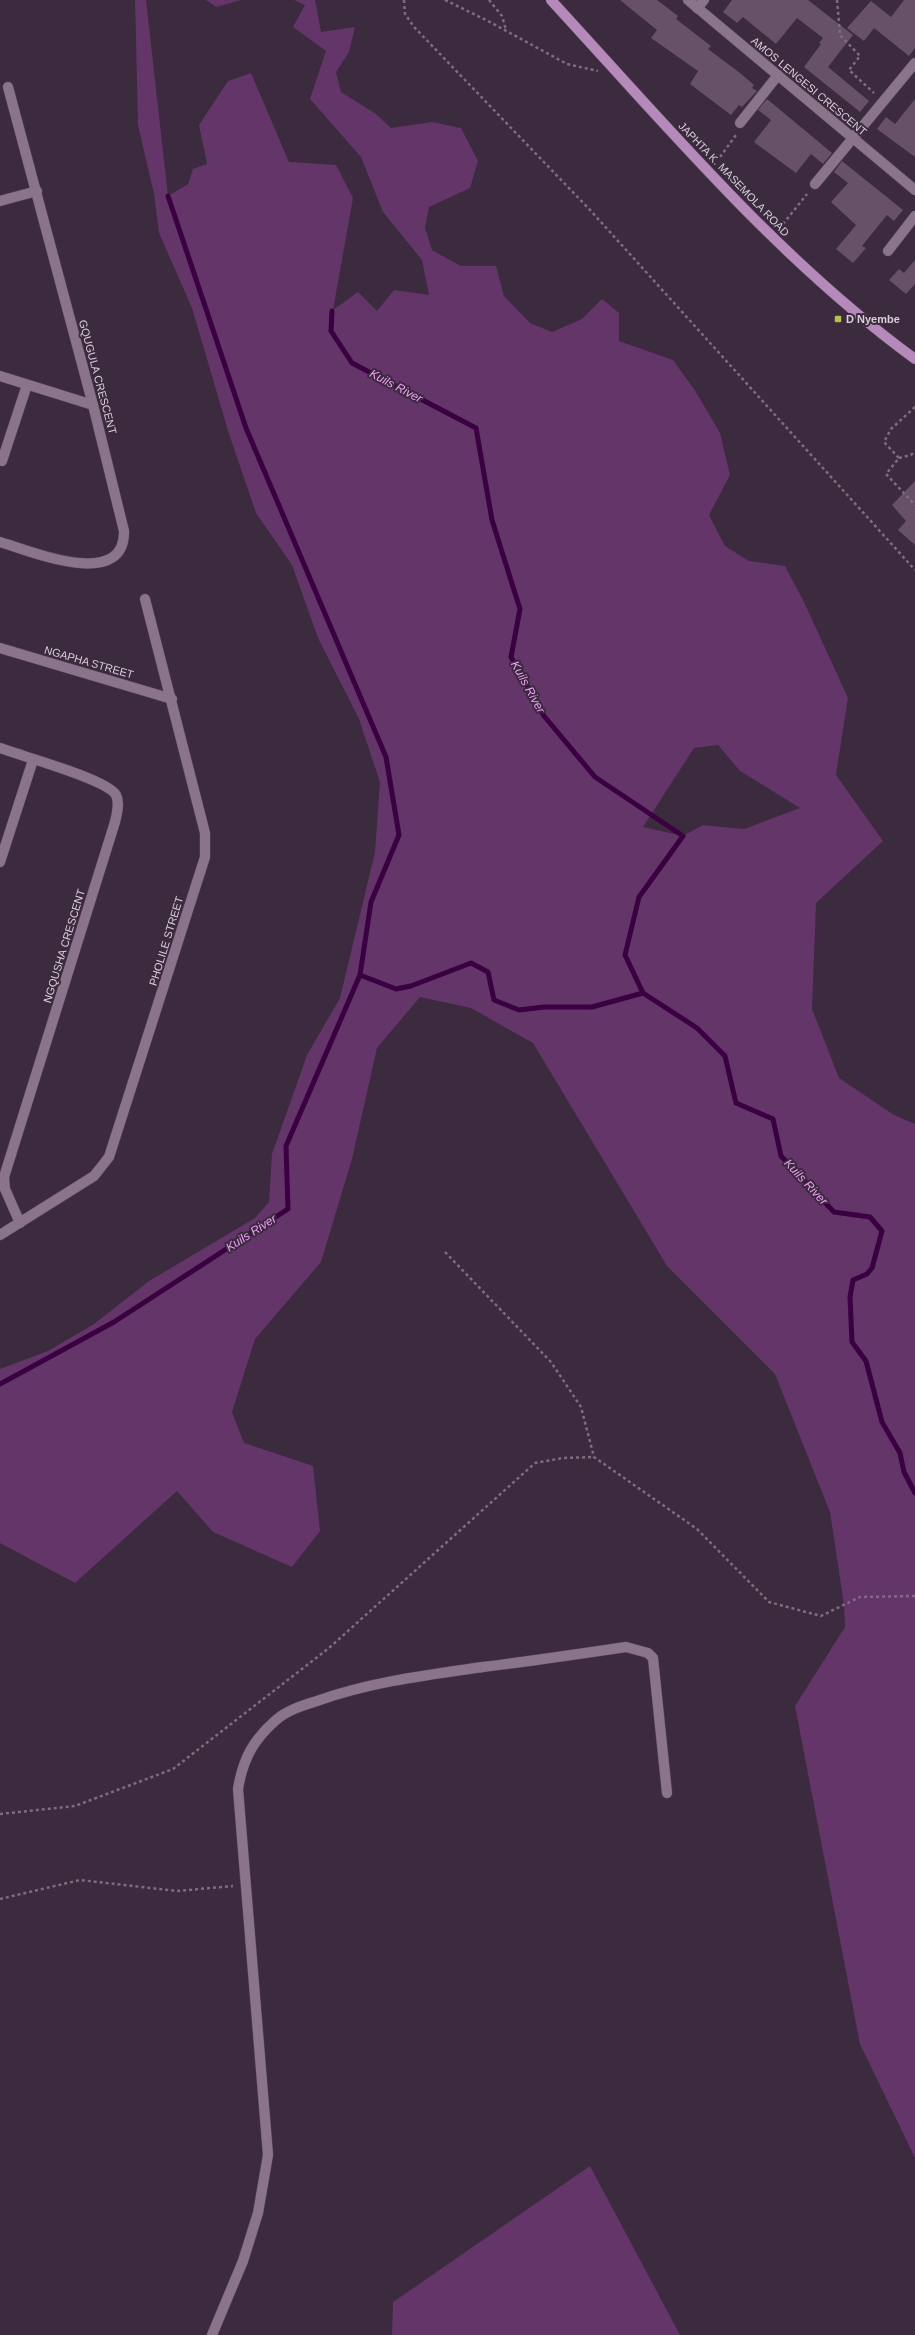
<svg xmlns="http://www.w3.org/2000/svg" width="915" height="2335" viewBox="0 0 915 2335" font-family="Arial,sans-serif">
	<rect width="100%" height="100%" fill="#3c2a3e"/>
	<g fill="#633568" fill-rule="evenodd">
		<path d="M135,0H146L168,196L188,184L193,169L207,164L199,125L228,81L251,73L289,162L336,165L353,198L333,310L358,292L377,311L394,290L429,295L422,260L383,212L361,157L310,99L326,51L293,27L305,5L294,0H315L321,32L355,27L349,52L336,72L341,92L376,114L391,128L432,122L461,128L478,161L470,188L429,207L425,228L432,250L461,266H496L504,296L530,323L552,332L582,319L602,299L619,313V341L673,360L696,392L720,433L730,475L709,515L725,546L749,561L785,566L804,602L848,698L836,775L883,841L816,903L812,1009L839,1078L894,1115L915,1124V2158L860,2044L795,1706L845,1627L844,1605L830,1512L775,1374L667,1266L533,1043L471,1008L420,997L377,1048L352,1159L321,1262L255,1339L232,1412L244,1443L313,1466L320,1531L292,1567L213,1532L177,1491L75,1583L0,1543V1369L48,1351L94,1324L149,1281L255,1218L269,1202L272,1154L307,1055L340,998L375,852L380,782L359,719L318,638L292,565L256,513L229,434L192,308L159,233L154,194L138,125ZM718,745L740,771L800,808L744,829L703,825L683,836L643,827L694,748Z"/>
		<polygon points="206,0 241,0 216,7"/>
		<polygon points="590,2166 680,2335 392,2335 393,2302"/>
	</g>
	<g fill="none" stroke-linecap="round" stroke-linejoin="round">
		<g stroke="#3a0041" stroke-width="5">
			<polyline points="332,311 331,331 352,363 476,428 492,520 520,609 511,657 544,716 595,777 683,836 639,897 625,955 643,993 697,1028 725,1056 736,1103 773,1119 781,1156 834,1212 870,1217 882,1231 872,1268 867,1274 853,1280 850,1297 852,1342 866,1361 882,1422 900,1453 904,1472 915,1493"/>
			<polyline points="360,975 396,989 411,986 471,963 488,972 494,1000 519,1010 544,1007 592,1007 643,993"/>
			<polyline points="0,1384 114,1322 288,1209 286,1146 360,975 371,902 399,835 386,757 246,428 168,196"/>
		</g>
	</g>
	<g fill="#665168">
		<polygon points="620,0 657,0 678,16 676,19 711,46 708,49 740,73 754,85 752,88 757,91 742,107 739,105 731,115 690,84 698,71 651,38 657,30"/>
		<polygon points="732,0 808,0 853,35 828,67 869,101 860,112 804,67 821,44 819,43 823,38 797,18 776,44 743,17 737,23 723,12"/>
		<polygon points="904,0 915,0 915,48 909,56 874,28 864,41 847,28 871,1 891,17"/>
		<polygon points="767,99 832,153 823,164 811,154 796,173 754,142 771,120 758,110"/>
		<polygon points="915,99 915,157 877,129 886,117 895,124"/>
		<polygon points="842,161 903,210 894,221 887,215 862,246 866,248 853,263 836,249 856,225 831,202 848,183 834,172"/>
		<polygon points="915,260 915,284 906,294 889,280 899,269 904,273"/>
		<polygon points="915,481 915,545 898,530 906,521 892,505"/>
	</g>
	<g fill="none" stroke-linecap="round" stroke-linejoin="round">
		<g stroke="#564758" stroke-width="11">
			<g id="minor">
				<polyline points="688,0 915,190"/>
				<polyline points="697,8 704,0"/>
				<polyline points="740,123 778,75"/>
				<polyline points="815,184 915,63"/>
				<polyline points="0,201 37,191"/>
				<polyline points="888,251 915,216"/>
				<polyline points="0,376 93,405"/>
				<polyline points="2,461 27,385"/>
				<path d="M0,542C30,551 125,591 124,531L93,405L8,87"/>
				<polyline points="0,648 172,699"/>
				<path d="M0,748C21,756 107,779 116,795C120,803 117,813 115,822L4,1177L5,1189L20,1223"/>
				<polyline points="0,862 33,760"/>
				<polyline points="0,1235 94,1176 109,1157 205,857 205,833 145,599"/>
				<path d="M212,2335L243,2261L258,2213L268,2155L238,1789C243,1759 253,1740 276,1720C287,1710 304,1705 317,1701C370,1682 427,1675 483,1667C531,1661 579,1654 626,1647L648,1653L653,1658L667,1793"/>
			</g>
		</g>
		<g stroke="#564758" stroke-width="11">
			<path id="major" d="M551,0C666,125 777,258 915,359"/>
		</g>
		<g stroke="#7d6e7f" stroke-width="2.5" stroke-dasharray="3 3" stroke-linecap="butt">
			<polyline points="404,0 405,14 414,27 591,211 915,570"/>
			<polyline points="445,0 488,21 567,64 598,71"/>
			<polyline points="489,0 502,16 506,30"/>
			<polyline points="837,0 840,35 860,56 849,70 874,93"/>
			<polyline points="720,157 736,135"/>
			<polyline points="783,224 807,194"/>
			<polyline points="915,407 891,429 884,442 899,458 886,474 915,505"/>
			<polyline points="899,458 911,455 915,451"/>
			<polyline points="445,1252 551,1362 581,1407 594,1457 697,1529 769,1602 821,1616 860,1597 915,1596"/>
			<polyline points="0,1814 75,1806 173,1769 329,1648 535,1463 563,1458 594,1457"/>
			<polyline points="0,1899 80,1880 177,1891 233,1886"/>
		</g>
		<use href="#minor" stroke="#89748b" stroke-width="10"/>
		<use href="#major" stroke="#b58aba" stroke-width="10"/>
	</g>
	<rect fill="#b7c147" stroke="#3c2a3e" stroke-width="1.5" x="834" y="315" width="8" height="8" rx="2"/>
	<g text-anchor="middle" dominant-baseline="central" stroke-width="4" stroke-linejoin="round" paint-order="stroke">
		<g font-size="11" fill="#dacedb" stroke="#3c2a3e">
			<text transform="translate(809 86) rotate(40)">AMOS LENGESI CRESCENT</text>
			<text transform="translate(734 179) rotate(46)">JAPHTA K. MASEMOLA ROAD</text>
			<text transform="translate(98 377) rotate(75)">GQUGULA CRESCENT</text>
			<text transform="translate(89 662) rotate(16)">NGAPHA STREET</text>
			<text transform="translate(166 941) rotate(-73)">PHOLILE STREET</text>
			<text transform="translate(64 946) rotate(-73)">NGQUSHA CRESCENT</text>
		</g>
		<g font-size="11" font-weight="bold" fill="#dacedb" stroke="#3c2a3e" text-anchor="start">
			<text x="846" y="319">D Nyembe</text>
		</g>
		<g font-size="12" font-style="italic" fill="#f19ff9" stroke="#3c2a3e">
			<text transform="translate(396 386) rotate(28)">Kuils River</text>
			<text transform="translate(528 687) rotate(61)">Kuils River</text>
			<text transform="translate(806 1182) rotate(47)">Kuils River</text>
			<text transform="translate(251 1233) rotate(-33)">Kuils River</text>
		</g>
	</g>
</svg>
